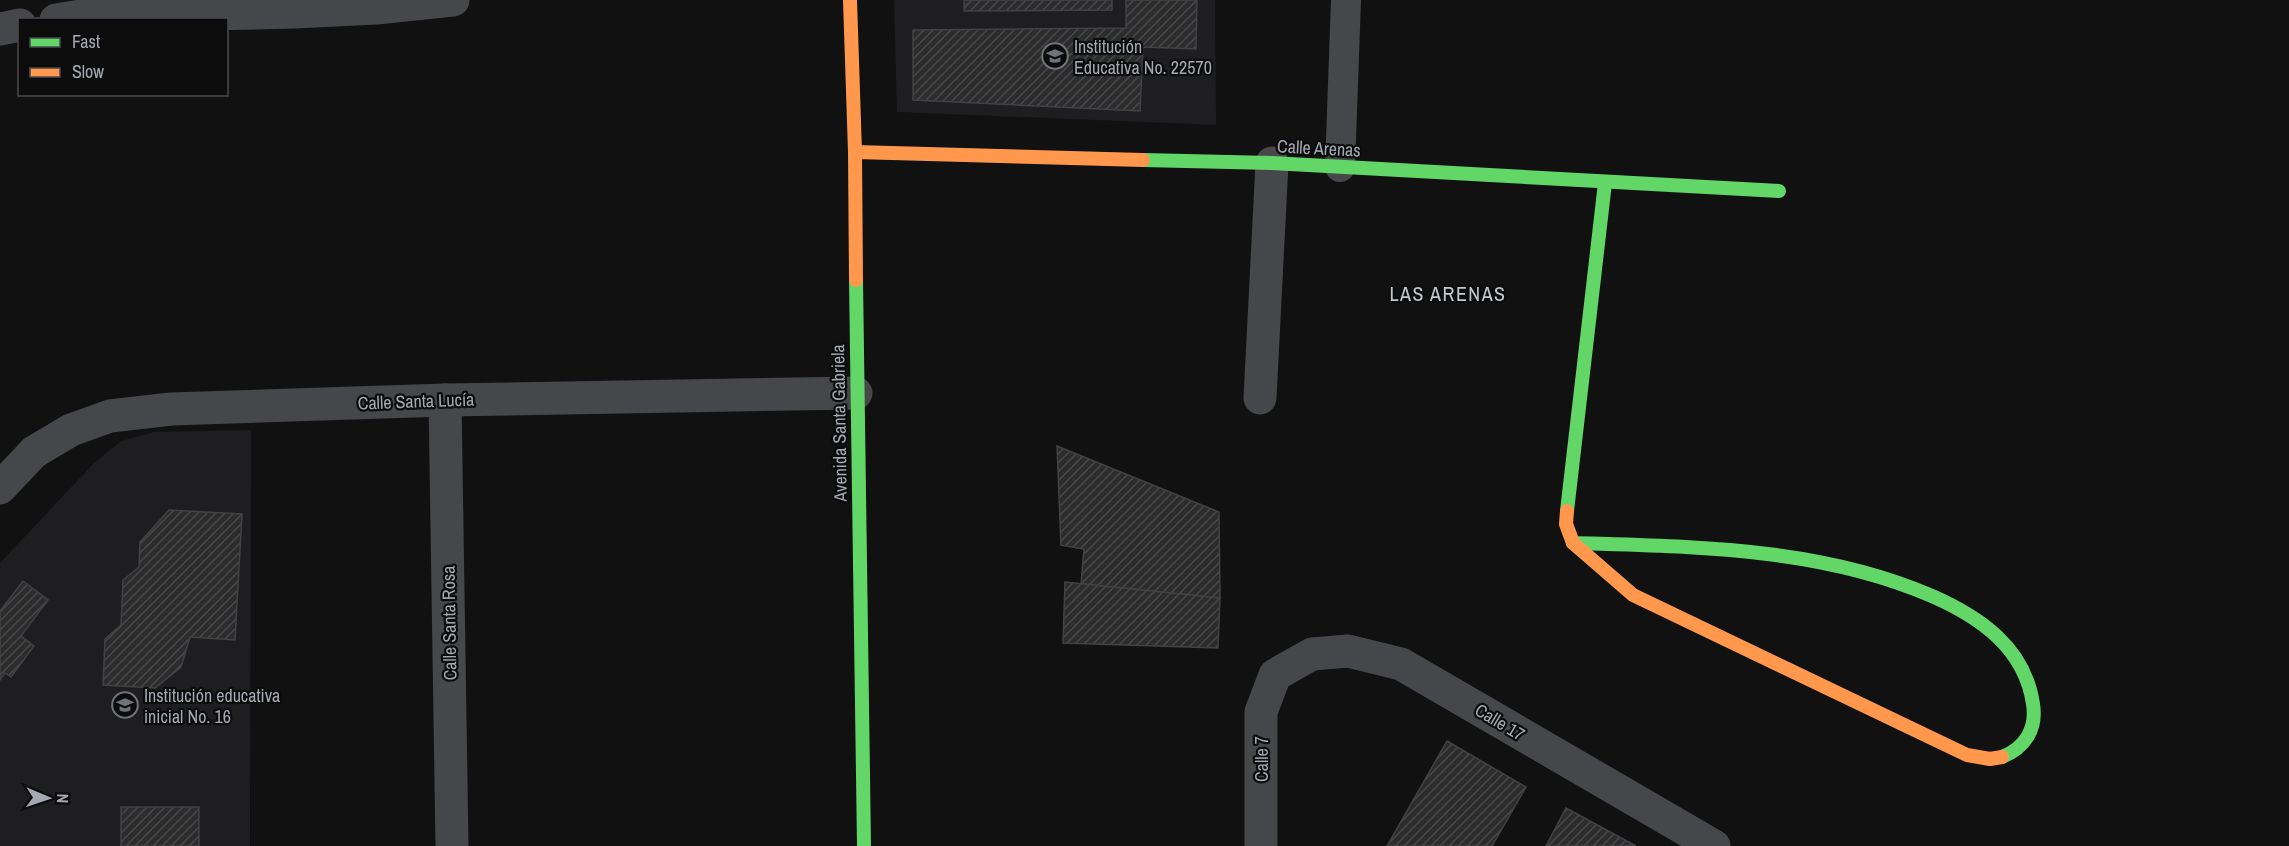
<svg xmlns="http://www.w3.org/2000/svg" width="2289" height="846" viewBox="0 0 2289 846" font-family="'Archivo Narrow',sans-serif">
	<defs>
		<pattern id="building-hatch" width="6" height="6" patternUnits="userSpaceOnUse" patternTransform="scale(1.5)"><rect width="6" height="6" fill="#2c2c2d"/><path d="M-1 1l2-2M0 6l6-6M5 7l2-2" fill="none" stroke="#474849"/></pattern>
	</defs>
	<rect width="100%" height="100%" fill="#111112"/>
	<g fill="#1e1e20">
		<polygon points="894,0 1215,0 1216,125 897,112"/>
		<polygon points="251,430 250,846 0,846 0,563 94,463 121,441 154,432"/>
	</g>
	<g fill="url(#building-hatch)" stroke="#414245" stroke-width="1.5">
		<polygon points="964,0 1112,0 1112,10 964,11"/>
		<polygon points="1126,0 1197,0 1196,49 1143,47 1140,111 913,100 913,30 1126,28"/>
		<polygon points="1057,446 1219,512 1220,598 1081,584 1084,549 1061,545"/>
		<polygon points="169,510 242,514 235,640 190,637 181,667 155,688 103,685 105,639 121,625 123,580 139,567 140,542"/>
		<polygon points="23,581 48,600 21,636 34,646 11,677 5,673 0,680 0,611"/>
		<polygon points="1065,582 1220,598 1218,648 1063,643"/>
		<polygon points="1447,741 1526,787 1492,846 1387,846"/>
		<rect x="121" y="807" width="78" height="39"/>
		<polygon points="1566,808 1636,846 1546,846"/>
	</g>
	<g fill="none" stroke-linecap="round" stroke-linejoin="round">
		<polyline stroke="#46474a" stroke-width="30" points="1340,167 1346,0"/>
		<g stroke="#46474a" stroke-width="33">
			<polyline points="56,20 106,12 206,14 295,12 376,8 453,0"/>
			<polyline points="0,29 20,25"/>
			<polyline points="1260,398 1272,163"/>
			<polyline points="445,400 452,846"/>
			<polyline points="0,488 34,452 71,430 110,416 171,409 445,400 856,393"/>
			<polyline points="1261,846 1261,712 1275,675 1312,654 1348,651 1401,664 1714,846"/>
		</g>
		<g stroke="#63d668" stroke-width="14">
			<polyline points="1143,160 1272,163 1779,191"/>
			<polyline points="856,280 864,846"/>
			<polyline points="1567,511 1605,183"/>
			<path d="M1573,543C1695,547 1819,547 1932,596C1980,617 2025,648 2033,704C2037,729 2025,748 2002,757"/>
		</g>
		<g stroke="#ff974d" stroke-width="14">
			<polyline points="850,0 855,152 856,280"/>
			<polyline points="855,152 1143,160"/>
			<polyline points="1567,511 1566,524 1573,543 1633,595 1967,755 1990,759 2002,757"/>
		</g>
	</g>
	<defs>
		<g id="school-ring" transform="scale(1.35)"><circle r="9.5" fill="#0c0c0d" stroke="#70737a" stroke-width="1.5"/><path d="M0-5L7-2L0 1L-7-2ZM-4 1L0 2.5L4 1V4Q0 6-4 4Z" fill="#70737a"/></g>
	</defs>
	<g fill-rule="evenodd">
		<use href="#school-ring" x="1055" y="56"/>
		<use href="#school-ring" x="125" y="705"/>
	</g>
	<g text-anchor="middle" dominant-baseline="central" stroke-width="4.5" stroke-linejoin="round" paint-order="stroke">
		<g font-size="18" fill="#a3a8b2" stroke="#0c0c0d" text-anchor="start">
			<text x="1074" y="46">Institución<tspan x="1074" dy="21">Educativa No. 22570</tspan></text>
			<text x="144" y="695">Institución educativa<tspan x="144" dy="21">inicial No. 16</tspan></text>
		</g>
		<g font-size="18" fill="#a3a8b2" stroke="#0c0c0d">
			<text transform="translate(1319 148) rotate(3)">Calle Arenas</text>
			<text transform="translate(416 401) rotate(-2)">Calle Santa Lucía</text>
			<text transform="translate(839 423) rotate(-91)">Avenida Santa Gabriela</text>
			<text transform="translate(449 623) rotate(-91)">Calle Santa Rosa</text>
			<text transform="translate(1500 722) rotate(31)">Calle 17</text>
			<text transform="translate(1261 759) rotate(-90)">Calle 7</text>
		</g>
		<g font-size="20" letter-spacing="1.5" fill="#c4c7ce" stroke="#0c0c0d">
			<text x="1448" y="293">LAS ARENAS</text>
		</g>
	</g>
	<rect x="18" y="18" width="210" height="78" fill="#0c0c0d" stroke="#484a4f" stroke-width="1.5"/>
	<rect x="30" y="38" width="30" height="9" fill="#63d668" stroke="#484a4f" stroke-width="1.5"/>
	<text x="72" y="48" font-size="18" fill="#a3a8b2">Fast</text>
	<rect x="30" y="68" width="30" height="9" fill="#ff974d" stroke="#484a4f" stroke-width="1.5"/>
	<text x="72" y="78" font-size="18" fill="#a3a8b2">Slow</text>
	<g transform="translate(48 798) rotate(92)" stroke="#0c0c0d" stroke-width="4.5" paint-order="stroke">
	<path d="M0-4.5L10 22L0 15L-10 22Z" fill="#a3a8b2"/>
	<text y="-9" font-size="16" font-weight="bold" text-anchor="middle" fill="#a3a8b2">N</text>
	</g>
</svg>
